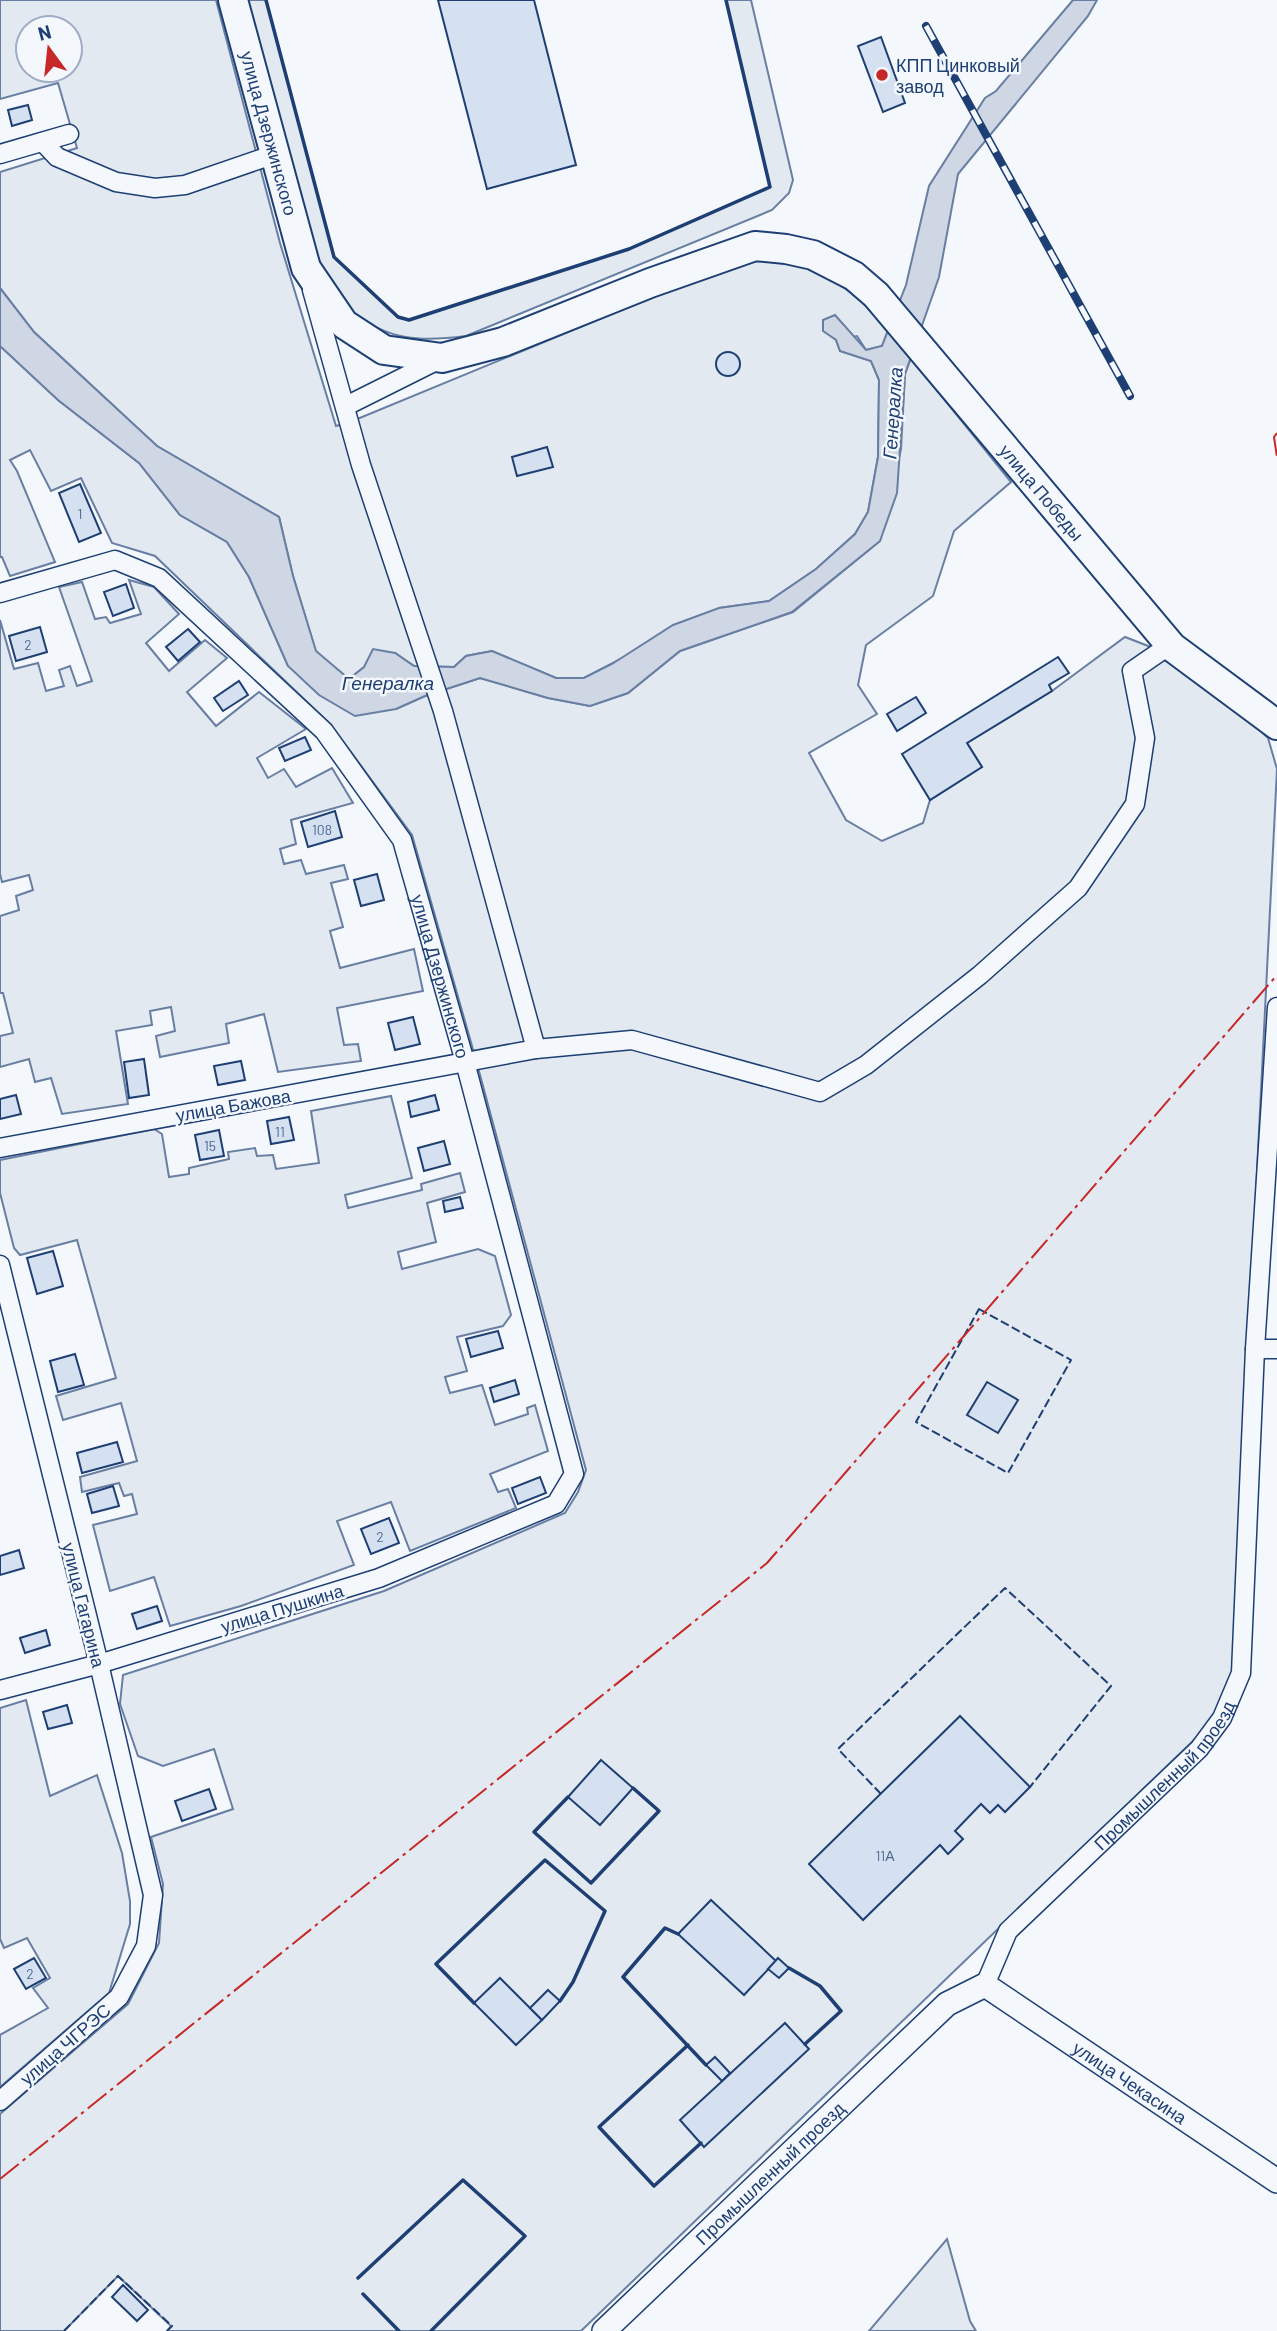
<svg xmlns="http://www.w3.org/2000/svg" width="1277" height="2331" viewBox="0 0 1277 2331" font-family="Barlow,sans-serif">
	<rect width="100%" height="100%" fill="#f4f7fb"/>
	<g fill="#e3e9f0" stroke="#687fa3" stroke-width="2" fill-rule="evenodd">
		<path d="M0,0H216L280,243L336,426L350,422L704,276C721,271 739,263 757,261C809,254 857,292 888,330L882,346L866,350L857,336L836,340L840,351L871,361L879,380L878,457L868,512L855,534L816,569L769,601L719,608L584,678H556L492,651L466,656L454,667L414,666L395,653L364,667L349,679L316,652L293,576L279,517L157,446L34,332L0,288V172L77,148L58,83L0,99ZM28,28H70V70H28Z"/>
		<path d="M247,0H266L334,257L398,317L409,320L629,249L770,187L726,0H751L793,180L789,193L772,210L466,336C421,342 388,341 351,311C316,284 296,182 284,139C272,93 259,46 247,0Z"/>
		<polygon points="0,346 58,400 139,463 180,515 227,542 249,577 288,666 396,709 425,696 480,678 548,698 590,706 628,693 680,651 793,612 880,541 901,449 905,374 911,358 1011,482 954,531 933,596 866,645 858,685 877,714 809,753 846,820 882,841 923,823 930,800 982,767 967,743 1052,691 1125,637 1161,651 1251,722 1268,738 1277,769 1232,1674 1219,1709 1196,1738 581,2331 167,2331 171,2326 118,2276 64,2331 0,2331 0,2114 128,2004 159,1943 163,1884 151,1837 233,1809 214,1749 163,1766 138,1756 120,1704 123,1675 384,1591 565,1513 578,1492 586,1470 476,1060 412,835 331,725 155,556 112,543 81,478 51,491 30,450 10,460 17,471 55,562 10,576 2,557 0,557"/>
		<polygon points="129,580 154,587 179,614 146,643 169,671 205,640 227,658 187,692 216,726 259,692 306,729 257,758 268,778 284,769 296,787 332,768 353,803 291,820 296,844 280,849 284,864 301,860 306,874 344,865 348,879 331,883 343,927 330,931 340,968 414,949 423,991 337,1008 344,1045 358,1044 361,1061 278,1072 264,1014 226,1024 229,1043 160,1057 156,1036 175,1031 171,1007 150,1011 152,1025 116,1031 128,1104 62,1114 51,1078 35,1082 29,1059 0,1067 0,1036 13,1033 3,993 0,993 0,916 19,910 16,896 33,890 29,875 2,882 0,874 0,620 14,669 38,663 46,691 64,686 59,670 70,666 77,686 92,681 59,587 82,582 95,619 106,617 110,623 141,614"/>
		<polygon points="391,1096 412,1178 345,1195 348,1208 422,1190 421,1184 460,1173 465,1192 427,1203 436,1242 398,1252 402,1269 478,1249 495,1256 511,1315 503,1326 457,1337 467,1371 445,1377 450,1393 482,1385 495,1425 528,1414 527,1408 535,1405 548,1451 490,1474 498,1492 508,1489 516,1508 410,1551 391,1502 337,1521 354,1565 241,1606 170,1626 154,1577 110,1591 93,1525 137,1514 132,1494 124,1496 119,1483 82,1492 80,1477 137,1461 121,1403 63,1420 56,1396 116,1378 77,1240 20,1255 14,1248 0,1193 0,1160 154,1129 162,1134 169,1177 189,1174 189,1168 229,1159 228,1152 255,1148 257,1156 273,1155 276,1169 319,1163 311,1111"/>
		<polygon points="26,1700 50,1796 97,1775 122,1853 130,1901 130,1924 109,1993 0,2087 0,2035 48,2008 33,1988 50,1978 27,1938 4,1948 0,1939 0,1708"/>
		<polygon points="947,2239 970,2321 976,2331 869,2331"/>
	</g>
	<polygon fill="#cfd7e4" stroke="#687fa3" stroke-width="2" points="1073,0 1097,0 1088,16 958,174 939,277 905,374 897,493 880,541 792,612 680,651 628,693 590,706 548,698 480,678 425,696 396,709 355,716 319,695 288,666 249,577 227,542 180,515 139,463 58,400 0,346 0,288 34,332 157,446 279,517 293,576 316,651 349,679 364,667 373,649 395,653 414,666 454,667 466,656 492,651 556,678 584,678 612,664 673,625 719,608 769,601 816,569 855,534 868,512 878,457 879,380 871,361 840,351 836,340 823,331 823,320 835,315 866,350 882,346 906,285 929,186 985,98 996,91"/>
	<g fill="#d5e0f0" stroke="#1d3f73" stroke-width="2">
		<polygon points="438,0 534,0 576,165 487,189"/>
		<polygon points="881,37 905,103 883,112 858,46"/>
		<polygon points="28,105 32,120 12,126 8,110"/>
		<circle cx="728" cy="364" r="12"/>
		<polygon points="547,447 553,467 517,476 512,457"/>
		<polygon points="80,484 101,533 79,542 59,493"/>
		<polygon points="126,584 134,608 113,616 104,592"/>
		<polygon points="40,627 47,652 16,661 9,636"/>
		<polygon points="188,629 200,642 178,661 166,647"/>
		<polygon points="1058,657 1069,673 1049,685 1052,691 967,743 982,767 930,800 902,754"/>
		<polygon points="239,681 248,695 223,711 214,698"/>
		<polygon points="916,697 926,713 897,731 887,714"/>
		<polygon points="305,737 311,750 285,761 279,748"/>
		<polygon points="335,811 342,837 308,847 301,822"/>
		<polygon points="377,874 384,900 361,906 354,880"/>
		<polygon points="413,1017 420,1044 395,1050 388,1023"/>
		<polygon points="144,1059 149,1095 129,1098 124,1062"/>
		<polygon points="241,1061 245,1080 218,1085 214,1066"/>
		<polygon points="16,1095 21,1114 0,1119 0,1099"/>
		<polygon points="435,1095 439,1110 411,1117 408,1102"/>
		<polygon points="289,1117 294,1140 271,1144 267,1121"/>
		<polygon points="219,1130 224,1156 200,1160 195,1135"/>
		<polygon points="444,1141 450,1164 424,1171 418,1148"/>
		<polygon points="460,1197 463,1208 445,1212 443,1201"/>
		<polygon points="53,1251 63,1286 37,1294 27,1258"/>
		<polygon points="498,1331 503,1348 471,1357 466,1339"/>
		<polygon points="75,1354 84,1385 58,1392 50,1361"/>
		<polygon points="515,1380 519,1394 494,1402 490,1388"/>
		<polygon points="987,1382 1018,1400 998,1433 967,1415"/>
		<polygon points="117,1442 123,1462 82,1473 77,1453"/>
		<polygon points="540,1477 546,1493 518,1504 512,1488"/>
		<polygon points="113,1486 119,1506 92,1513 87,1494"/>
		<polygon points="389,1518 399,1543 371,1554 361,1529"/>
		<polygon points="19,1550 24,1568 0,1575 0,1556"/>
		<polygon points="157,1606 162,1621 137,1629 132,1614"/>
		<polygon points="46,1630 50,1645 25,1653 20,1638"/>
		<polygon points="67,1705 72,1723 48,1729 43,1712"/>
		<polygon points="960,1716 1030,1787 1005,1812 998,1805 990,1813 981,1804 955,1831 963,1839 948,1854 940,1845 863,1920 809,1864"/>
		<polygon points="601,1760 633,1788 600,1825 568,1797"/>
		<polygon points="209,1789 216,1809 182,1821 175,1801"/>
		<polygon points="711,1900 776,1961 744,1995 678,1934"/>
		<polygon points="34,1958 46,1978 26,1989 14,1969"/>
		<polygon points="778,1958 789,1968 779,1978 768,1969"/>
		<polygon points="500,1978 542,2020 516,2045 474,2003"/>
		<polygon points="548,1990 560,2001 542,2020 530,2008"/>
		<polygon points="785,2023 809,2049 704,2147 680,2120"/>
		<polygon points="715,2057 730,2073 722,2081 706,2065"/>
		<polygon points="123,2285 148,2310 137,2321 112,2297"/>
	</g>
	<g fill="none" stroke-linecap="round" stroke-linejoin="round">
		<g stroke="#1d3f73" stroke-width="21">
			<g id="minor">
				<polyline points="43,142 57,157 116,182 155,188 185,185 275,154"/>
				<polyline points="0,154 69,134"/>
				<polyline points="312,290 361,465 443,711 536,1049"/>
				<polyline points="346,406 442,358"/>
				<path id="s1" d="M0,593L115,560L159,578L324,731L402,840L465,1062L574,1474L556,1504L379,1578L99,1664L0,1690"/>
				<polyline points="0,1148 536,1049 632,1040 820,1092 866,1065 980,975 1078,888 1135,804 1145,738 1132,671 1161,651 1172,647"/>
				<polyline points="0,1265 99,1664 153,1895 146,1946 119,1997 0,2101"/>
				<polyline points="1255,1349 1277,1349"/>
				<path id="s2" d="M985,1985L1008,1931L1199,1749L1222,1718L1241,1673L1255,1349L1277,1007"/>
			</g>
		</g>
		<g stroke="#1d3f73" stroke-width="26">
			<g id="tertiary">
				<path id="s3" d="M604,2331L947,2004L985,1985L1277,2181"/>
			</g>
		</g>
		<g stroke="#1d3f73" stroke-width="32">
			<g id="primary">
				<path id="s4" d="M233,0L306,268L344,324L384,350L442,358L503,342L650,283L755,246L786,249L813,255L854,276L876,295L1172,647L1277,725"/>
			</g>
		</g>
		<use href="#minor" stroke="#f4f7fb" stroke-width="18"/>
		<use href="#tertiary" stroke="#f4f7fb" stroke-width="23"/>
		<use href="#primary" stroke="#f4f7fb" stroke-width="28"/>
		<g stroke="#1d3f73" stroke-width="8">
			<polyline id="rail" points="926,26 1130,396"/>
		</g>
		<use href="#rail" stroke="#f4f7fb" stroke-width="5" stroke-dasharray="16" stroke-linecap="butt"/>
		<g stroke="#1d3f73" stroke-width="2" stroke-dasharray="9 3.5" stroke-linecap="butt">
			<polygon points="979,1309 1071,1360 1008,1473 916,1422"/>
			<polyline points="881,1794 838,1749 1005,1588 1111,1686 1030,1787"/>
			<polyline points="64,2331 118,2276 172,2326 167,2331"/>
		</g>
		<g stroke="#1d3f73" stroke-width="3.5">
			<polyline points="266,0 334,257 398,317 409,320 629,249 770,187 726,0"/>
			<polyline points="568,1797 534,1832 591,1883 659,1811 633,1788"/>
			<polyline points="678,1934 665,1928 623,1977 706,2065"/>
			<polyline points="789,1968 820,1986 841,2011 805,2044"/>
			<polyline points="474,2003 436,1964 545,1860 605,1911 573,1982 560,2001"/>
			<polyline points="688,2045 599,2127 654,2186 701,2143"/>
			<polyline points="358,2278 463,2180 525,2236 431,2331"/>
			<polyline points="363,2294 399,2331"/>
		</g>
		<g stroke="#c62828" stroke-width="2" stroke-dasharray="24 5 3.5 5" stroke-linecap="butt">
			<polyline points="1277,433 1274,437 1277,457"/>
			<polyline points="0,2179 767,1563 1277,975"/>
		</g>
	</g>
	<circle fill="#c62828" stroke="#f4f7fb" stroke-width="2.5" cx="882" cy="75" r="7"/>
	<g text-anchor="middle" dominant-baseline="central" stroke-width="5" stroke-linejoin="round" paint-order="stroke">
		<g font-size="14" fill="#4b6792">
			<text x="80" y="513">1</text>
			<text x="28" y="644">2</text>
			<text x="322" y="829">108</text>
			<text x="280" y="1131">11</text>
			<text x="210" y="1145">15</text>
			<text x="380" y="1536">2</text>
			<text x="885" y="1855">11А</text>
			<text x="30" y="1973">2</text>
		</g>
		<g font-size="18" fill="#1d3f73" stroke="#f4f7fb" text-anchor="start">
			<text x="896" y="65">КПП Цинковый<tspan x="896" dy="21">завод</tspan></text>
		</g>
		<g font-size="18" fill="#1d3f73" stroke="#f4f7fb">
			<text stroke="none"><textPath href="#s4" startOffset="138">улица Дзержинского</textPath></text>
			<text stroke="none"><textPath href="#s4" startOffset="1176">улица Победы</textPath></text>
			<text stroke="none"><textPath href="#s1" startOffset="668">улица Дзержинского</textPath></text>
			<text transform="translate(233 1105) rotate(-10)">улица Бажова</text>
			<text transform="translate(84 1605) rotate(76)">улица Гагарина</text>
			<text transform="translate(282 1608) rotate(-17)">улица Пушкина</text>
			<text stroke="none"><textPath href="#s2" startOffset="280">Промышленный проезд</textPath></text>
			<text transform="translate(65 2044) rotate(-41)">улица ЧГРЭС</text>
			<text stroke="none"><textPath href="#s3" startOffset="691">улица Чекасина</textPath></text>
			<text stroke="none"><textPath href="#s3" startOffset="229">Промышленный проезд</textPath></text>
		</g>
		<g font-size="19" font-style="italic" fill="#1d3f73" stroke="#f4f7fb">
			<text transform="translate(892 413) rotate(-86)">Генералка</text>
			<text x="388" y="682">Генералка</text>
		</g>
	</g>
	<g transform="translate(49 49) rotate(345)"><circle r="33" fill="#f4f7fb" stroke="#9eadc5" stroke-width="2"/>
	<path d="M0-5L12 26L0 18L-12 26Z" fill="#c62828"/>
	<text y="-10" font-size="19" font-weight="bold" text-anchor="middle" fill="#1d3f73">N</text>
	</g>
</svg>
